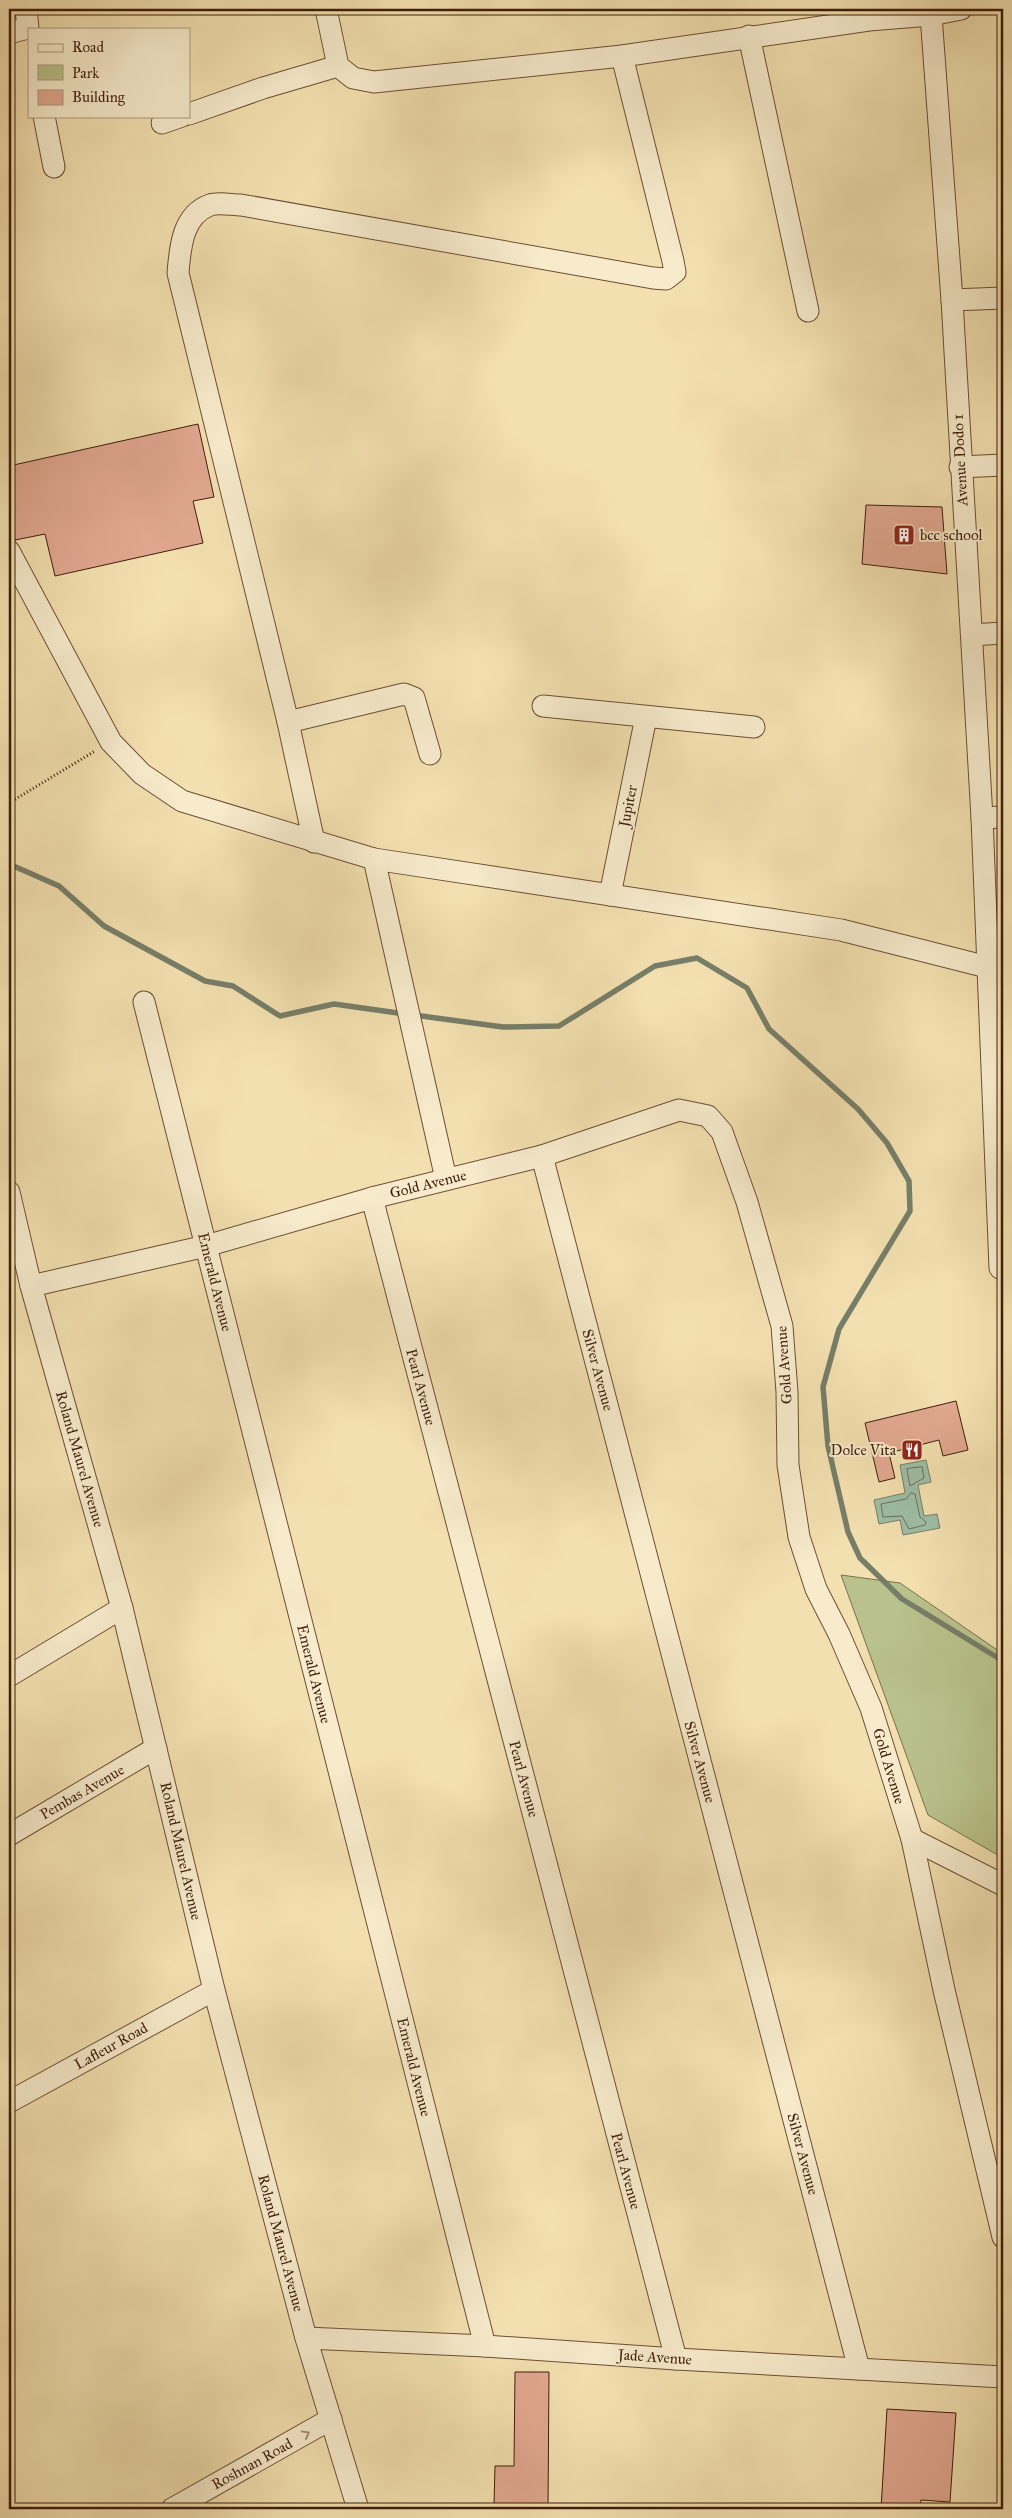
<svg xmlns="http://www.w3.org/2000/svg" width="1012" height="2518" viewBox="0 0 1012 2518" font-family="'IM FELL Great Primer',serif">
	<rect width="100%" height="100%" fill="#f3e0b0"/>
	<filter id="stains"><feTurbulence type="fractalNoise" baseFrequency=".004" numOctaves="4"/><feColorMatrix values="0 0 0 0 .2 0 0 0 0 .09 0 0 0 0 .02 0 0 0 .5 -.17"/></filter>
	<radialGradient id="worn" r=".72"><stop offset=".6" stop-color="#630" stop-opacity="0"/><stop offset="1" stop-color="#630" stop-opacity=".3"/></radialGradient>
	<polygon fill="#b9c28c" stroke="#7c704c" points="841,1575 900,1583 1003,1654 1003,1858 928,1815"/>
	<polygon fill="#9dbea6" stroke="#777e68" points="926,1460 931,1482 918,1485 924,1516 937,1514 940,1528 903,1535 900,1520 879,1524 874,1500 905,1493 900,1465"/>
	<g fill="none" stroke-linecap="round" stroke-linejoin="round">
		<g stroke="#6e6e58" stroke-width="1">
			<polygon points="922,1467 924,1478 910,1486 907,1469"/>
			<polygon points="911,1493 915,1494 920,1517 926,1522 925,1525 909,1529 902,1516 883,1517 881,1504 906,1499"/>
		</g>
		<g stroke="#777e68" stroke-width="5.5">
			<polyline points="9,864 59,886 104,926 205,981 233,986 280,1016 334,1004 405,1014"/>
			<polyline points="414,1015 503,1027 559,1026 655,966 697,958 747,988 769,1029 858,1109 887,1143 909,1181 910,1211 839,1329 823,1387 828,1446 848,1532 860,1558 902,1599 1003,1661"/>
		</g>
	</g>
	<g fill="#e2a891" stroke="#3f1d0b">
		<polygon points="198,424 214,497 193,501 203,543 55,576 45,534 15,540 9,512 9,466"/>
		<polygon points="866,505 942,507 947,574 862,564"/>
		<polygon points="956,1401 968,1450 943,1456 939,1440 889,1453 895,1478 879,1482 865,1423"/>
		<polygon points="515,2372 549,2372 548,2509 513,2509 513,2505 494,2506 495,2466 514,2466"/>
		<polygon points="887,2409 956,2413 950,2502 921,2500 920,2509 881,2509"/>
	</g>
	<g fill="none" stroke-linecap="round" stroke-linejoin="round">
		<g stroke="#6c4e34" stroke-width="23">
			<g id="street">
				<polyline points="326,9 338,66 353,78 374,82 622,56 869,20 931,15 961,9"/>
				<polyline points="931,15 952,300 982,818 1000,1268"/>
				<polyline points="9,33 28,28 26,9"/>
				<polyline points="749,36 808,311"/>
				<polyline points="189,114 263,88 338,66"/>
				<polyline points="44,116 54,167"/>
				<polyline points="162,123 182,116"/>
				<polyline points="952,300 1003,298"/>
				<polyline points="960,467 1003,465"/>
				<polyline points="9,551 111,742 142,774 182,801 374,859 841,930 1003,971"/>
				<polyline points="972,635 1003,633"/>
				<polyline points="543,706 754,727"/>
				<polyline points="288,722 404,694 414,698 430,754"/>
				<polyline points="982,818 1003,817"/>
				<path d="M314,842L288,722L178,273C180,249 182,215 210,205C218,202 232,205 241,205L653,278L666,279L675,272L673,261L622,56"/>
				<polyline points="374,859 446,1179"/>
				<polyline points="610,895 646,717"/>
				<polyline points="144,1002 485,2346"/>
				<polyline points="542,1156 859,2369"/>
				<polyline points="9,1192 31,1286 122,1608 214,1990 306,2338 358,2509"/>
				<polyline points="372,1198 676,2359"/>
				<polyline points="31,1286 206,1246 372,1198 542,1156 679,1110 708,1116 722,1132 747,1202 782,1326 787,1392 788,1465 799,1537 816,1589 839,1634 871,1708 912,1839 944,1990 1003,2237"/>
				<polyline points="9,1676 122,1608"/>
				<polyline points="9,1835 156,1748"/>
				<polyline points="912,1839 1003,1885"/>
				<polyline points="9,2102 214,1990"/>
				<polyline points="306,2338 485,2346 676,2359 1003,2377"/>
				<polyline points="172,2509 331,2419"/>
			</g>
		</g>
		<polyline stroke="#3f1d0b" stroke-width="3" stroke-dasharray="1 2.5" stroke-linecap="butt" points="9,803 95,751"/>
		<use href="#street" stroke="#f7ebcc" stroke-width="21"/>
	</g>
	<defs><path id="oneway-chevron" d="M-2-3.5L2.5 0L-2 3.5" fill="none" stroke-width="1.6" stroke-linecap="round" stroke-linejoin="round" transform="scale(1.25)"/></defs>
	<use stroke="#a48e75" href="#oneway-chevron" transform="translate(306 2434) rotate(-29)"/>
	<defs>
		<g id="building-square" transform="scale(1.125)"><rect x="-9" y="-9" width="18" height="18" rx="4" fill="#8f2418" stroke="#f7ebcc"/><path d="M-4-6H4V6H1V3H-1V6H-4ZM-2.5-4.3h1.7v1.8h-1.7ZM.8-4.3h1.7v1.8H.8ZM-2.5-1h1.7V.8h-1.7ZM.8-1h1.7V.8H.8Z" fill="#fff"/></g>
		<g id="restaurant-square" transform="scale(1.125)"><rect x="-9" y="-9" width="18" height="18" rx="4" fill="#8f2418" stroke="#f7ebcc"/><path d="M-5-6h1v4h1v-4h1v4h1v-4h1v5L-1.5 .5V6h-2V.5L-5-1ZM5-6V6H3V1.5H1.5Q1.5-4 5-6Z" fill="#fff"/></g>
	</defs>
	<g fill-rule="evenodd">
		<use href="#building-square" x="904" y="535"/>
		<use href="#restaurant-square" x="912" y="1450"/>
	</g>
	<g text-anchor="middle" dominant-baseline="central" stroke-width="4" stroke-linejoin="round" paint-order="stroke">
		<g font-size="15" fill="#3f1d0b" stroke="#f7ebcc">
			<text transform="translate(960 460) rotate(-93)">Avenue Dodo 1</text>
			<text transform="translate(628 806) rotate(-79)">Jupiter</text>
			<text transform="translate(428 1184) rotate(-14)">Gold Avenue</text>
			<text transform="translate(215 1282) rotate(76)">Emerald Avenue</text>
			<text transform="translate(784 1365) rotate(-94)">Gold Avenue</text>
			<text transform="translate(598 1370) rotate(75)">Silver Avenue</text>
			<text transform="translate(421 1387) rotate(75)">Pearl Avenue</text>
			<text transform="translate(80 1459) rotate(74)">Roland Maurel Avenue</text>
			<text transform="translate(314 1674) rotate(76)">Emerald Avenue</text>
			<text transform="translate(700 1762) rotate(75)">Silver Avenue</text>
			<text transform="translate(889 1766) rotate(73)">Gold Avenue</text>
			<text transform="translate(524 1779) rotate(75)">Pearl Avenue</text>
			<text transform="translate(82 1792) rotate(-30)">Pembas Avenue</text>
			<text transform="translate(181 1851) rotate(77)">Roland Maurel Avenue</text>
			<text transform="translate(111 2046) rotate(-29)">Lafleur Road</text>
			<text transform="translate(414 2067) rotate(76)">Emerald Avenue</text>
			<text transform="translate(803 2154) rotate(75)">Silver Avenue</text>
			<text transform="translate(626 2171) rotate(75)">Pearl Avenue</text>
			<text transform="translate(281 2243) rotate(75)">Roland Maurel Avenue</text>
			<text transform="translate(655 2357) rotate(4)">Jade Avenue</text>
			<text transform="translate(252 2464) rotate(-29)">Roshnan Road</text>
		</g>
		<g font-size="15" fill="#3f1d0b" stroke="#f7ebcc" text-anchor="start">
			<text x="920" y="535">bcc school</text>
			<text x="896" y="1450" text-anchor="end">Dolce Vita</text>
		</g>
	</g>
	<rect width="1012" height="2518" fill="none" stroke="#f3e0b0" stroke-width="30"/>
	<rect x="10" y="10" width="992" height="2498" fill="none" stroke="#3f1d0b" stroke-width="2.5"/>
	<rect x="15" y="15" width="982" height="2488" fill="none" stroke="#3f1d0b"/>
	<rect x="28" y="28" width="162" height="90" fill="#f7ebcc" stroke="#ad997f"/>
	<rect x="38" y="44" width="25" height="8" fill="#f7ebcc" stroke="#ad997f"/>
	<text x="72" y="52" font-size="15" fill="#3f1d0b">Road</text>
	<rect x="38" y="65" width="25" height="15" fill="#b9c28c" stroke="#ad997f"/>
	<text x="72" y="78" font-size="15" fill="#3f1d0b">Park</text>
	<rect x="38" y="90" width="25" height="15" fill="#e2a891" stroke="#ad997f"/>
	<text x="72" y="102" font-size="15" fill="#3f1d0b">Building</text>
	<rect width="100%" height="100%" filter="url(#stains)"/>
	<rect width="100%" height="100%" fill="url(#worn)"/>
</svg>
